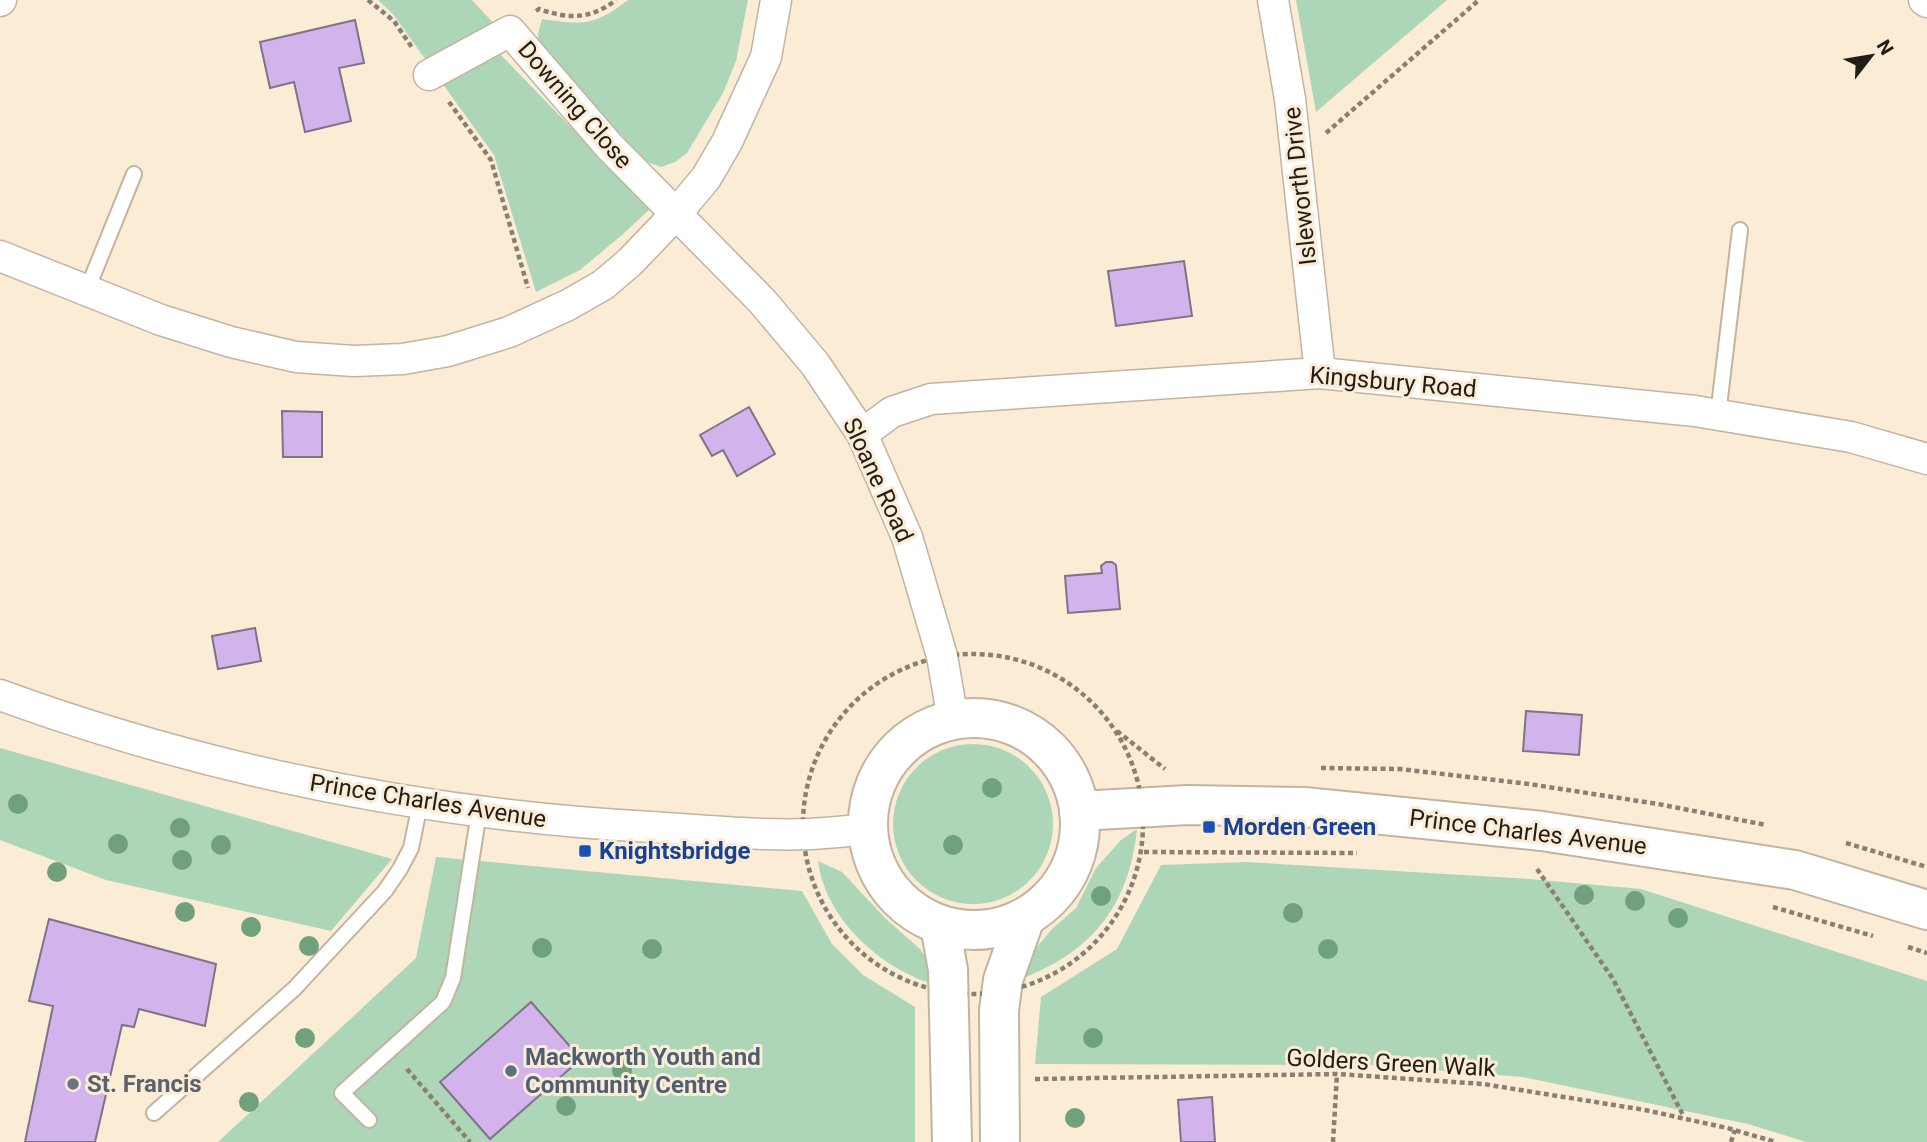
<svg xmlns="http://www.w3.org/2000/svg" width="1927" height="1142" viewBox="0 0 1927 1142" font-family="Roboto,sans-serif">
	<rect width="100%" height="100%" fill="#fbecd6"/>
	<g fill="#acd6b7">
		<polygon points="378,0 472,0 496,26 428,63 393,14"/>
		<path d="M628,0H748L736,61L723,93L687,153L675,162L661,167L647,162L540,49L538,34L542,19C583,25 594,26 628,0Z"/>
		<polygon points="1296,0 1447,0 1316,112"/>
		<polygon points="499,53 650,209 622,235 580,270 536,292 494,155 442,83"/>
		<circle cx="973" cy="824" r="80"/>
		<polygon points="0,748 392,859 331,931 106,880 0,840"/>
		<path d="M1137,829C1129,905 1093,951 1023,978L1032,953L1051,930L1076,908L1096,868L1121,840Z"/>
		<polygon points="436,857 802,891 832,944 863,975 915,1007 915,1142 218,1142 416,958"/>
		<path d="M818,861L842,872L886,919L920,949L931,965L934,982C924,983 917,978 908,974C865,953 824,910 818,861Z"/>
		<polygon points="1247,862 1530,879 1641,889 1927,981 1927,1142 1806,1142 1748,1124 1523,1077 1367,1065 1035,1064 1041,997 1117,949 1161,865"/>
	</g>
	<g fill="#d3b3eb" stroke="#7e7387" stroke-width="2">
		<polygon points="355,20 364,63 339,68 351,121 305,132 294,82 270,88 260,42"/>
		<polygon points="1184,261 1192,316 1116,326 1108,271"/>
		<polygon points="749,407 775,454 737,476 723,450 712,456 700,435"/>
		<polygon points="282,411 322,412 322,457 283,457"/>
		<polygon points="1106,562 1112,562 1116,565 1120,609 1068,613 1065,576 1102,573 1101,566"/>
		<polygon points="255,628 261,661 218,669 212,636"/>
		<polygon points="1526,711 1582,715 1579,755 1523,751"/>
		<polygon points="49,919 216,964 205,1026 139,1009 134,1027 122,1025 95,1142 25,1142 53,1006 29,1001"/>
		<polygon points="531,1002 581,1059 490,1139 440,1082"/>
		<polygon points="1212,1097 1215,1142 1181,1142 1178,1100"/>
	</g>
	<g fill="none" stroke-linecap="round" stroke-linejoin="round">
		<g stroke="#c2b49f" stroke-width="18">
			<g id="lane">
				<polyline points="87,290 134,174"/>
				<polyline points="1718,415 1740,230"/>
				<polyline points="154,1113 294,989 385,891 400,869 411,848 420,804"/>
				<polyline points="369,1120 342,1093 443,1002 453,978 479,812"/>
			</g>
		</g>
		<g stroke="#c2b49f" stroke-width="33">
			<g id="street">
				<polyline points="1273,0 1290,99 1320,373"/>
				<polyline points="1924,0 1927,2"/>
				<polyline points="0,1 1,0"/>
				<polyline points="429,75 510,31 609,146 762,301 815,364 862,434 907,537 942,656 953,720"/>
				<polyline points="0,256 161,320 231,342 296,357 354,361 403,359 448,351 509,332 568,305 603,285 630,262 675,215 706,178 727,142 766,57 776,0"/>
				<polyline points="862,434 892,412 931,399 1320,373 1695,411 1851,437 1927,459"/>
				<path d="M0,695C209,771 429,815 651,827C704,830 757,836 810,834C829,833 849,831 868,829"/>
			</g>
		</g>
		<g stroke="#c2b49f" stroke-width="42">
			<g id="secondary">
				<circle cx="974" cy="824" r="106"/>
				<polyline points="1079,811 1188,805 1304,807 1542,831 1795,870 1927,910"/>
				<polyline points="940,925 948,970 952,1142"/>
				<polyline points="1000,1142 999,1010 1003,980 1025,918"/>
			</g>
		</g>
		<g stroke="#8a8072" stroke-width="4.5" stroke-dasharray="5 3.5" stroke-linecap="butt">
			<polyline points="368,0 394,21 413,49"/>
			<path d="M536,11L539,9C568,19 590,20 616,0"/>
			<polyline points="449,102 491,160 528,288"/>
			<polyline points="1326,133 1479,0"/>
			<circle cx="973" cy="824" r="170"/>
			<polyline points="1117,731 1165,769"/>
			<polyline points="1321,768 1400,769 1529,784 1658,804 1766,825"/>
			<polyline points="1846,843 1927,867"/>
			<polyline points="1144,852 1357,853"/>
			<polyline points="1537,869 1613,979 1684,1117"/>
			<polyline points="1773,907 1873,936"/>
			<polyline points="1908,947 1927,953"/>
			<polyline points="407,1069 470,1142"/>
			<polyline points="1035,1079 1337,1074 1483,1084 1645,1110 1727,1128 1776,1142"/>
			<polyline points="1333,1142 1337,1074"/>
			<polyline points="1731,1142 1735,1130"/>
		</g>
		<use href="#lane" stroke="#fff" stroke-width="14"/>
		<use href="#street" stroke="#fff" stroke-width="30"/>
		<use href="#secondary" stroke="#fff" stroke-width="38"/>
	</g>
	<g fill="#71a17c">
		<circle cx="992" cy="788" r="10"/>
		<circle cx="18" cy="804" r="10"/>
		<circle cx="180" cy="828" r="10"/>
		<circle cx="118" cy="844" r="10"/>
		<circle cx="221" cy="845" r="10"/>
		<circle cx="953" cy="845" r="10"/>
		<circle cx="182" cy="860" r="10"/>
		<circle cx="57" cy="872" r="10"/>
		<circle cx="1584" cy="895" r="10"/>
		<circle cx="1101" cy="896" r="10"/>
		<circle cx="1635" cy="901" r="10"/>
		<circle cx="185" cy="912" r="10"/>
		<circle cx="1293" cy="913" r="10"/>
		<circle cx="1678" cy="918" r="10"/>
		<circle cx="251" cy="927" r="10"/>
		<circle cx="309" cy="946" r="10"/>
		<circle cx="542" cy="948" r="10"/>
		<circle cx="652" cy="949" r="10"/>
		<circle cx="1328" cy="949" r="10"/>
		<circle cx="305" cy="1038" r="10"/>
		<circle cx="1093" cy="1038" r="10"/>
		<circle cx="622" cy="1070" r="10"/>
		<circle cx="249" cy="1102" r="10"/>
		<circle cx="566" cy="1106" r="10"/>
		<circle cx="1075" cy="1118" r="10"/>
	</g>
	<g fill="#1a4fb4" stroke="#fbecd6" stroke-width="2.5">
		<rect x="1202" y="820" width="14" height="14" rx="3.5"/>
		<rect x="578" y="844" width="14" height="14" rx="3.5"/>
	</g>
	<circle fill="#5c6f8a" stroke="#fbecd6" stroke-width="2.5" cx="511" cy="1071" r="7"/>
	<circle fill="#6b7280" stroke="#fbecd6" stroke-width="2.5" cx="73" cy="1084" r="7"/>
	<g text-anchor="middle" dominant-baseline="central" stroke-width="6" stroke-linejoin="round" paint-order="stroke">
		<g font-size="24" fill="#221d15" stroke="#fbecd6">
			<text transform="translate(575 105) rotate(49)">Downing Close</text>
			<text transform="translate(1300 186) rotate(-96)">Isleworth Drive</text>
			<text transform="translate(1393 382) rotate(5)">Kingsbury Road</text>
			<text transform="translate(878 480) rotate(65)">Sloane Road</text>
			<text transform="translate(428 801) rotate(9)">Prince Charles Avenue</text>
			<text transform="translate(1528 832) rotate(7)">Prince Charles Avenue</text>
			<text transform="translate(1391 1063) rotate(3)">Golders Green Walk</text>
		</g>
		<g font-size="24" font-weight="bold" fill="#164399" stroke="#fbecd6" text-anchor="start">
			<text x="1223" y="827">Morden Green</text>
			<text x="599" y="851">Knightsbridge</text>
		</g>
		<g font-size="24" font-weight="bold" fill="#4e5e75" stroke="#fbecd6" text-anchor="start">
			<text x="525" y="1057">Mackworth Youth and<tspan x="525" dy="28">Community Centre</tspan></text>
		</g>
		<g font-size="24" font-weight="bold" fill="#5b616d" stroke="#fbecd6" text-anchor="start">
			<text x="87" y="1084">St. Francis</text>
		</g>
	</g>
	<g transform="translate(1871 56) rotate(59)" stroke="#fbecd6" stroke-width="5" paint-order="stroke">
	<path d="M0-5L12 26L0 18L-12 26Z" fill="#221d15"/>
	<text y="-10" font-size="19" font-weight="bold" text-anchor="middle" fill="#221d15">N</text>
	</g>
</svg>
